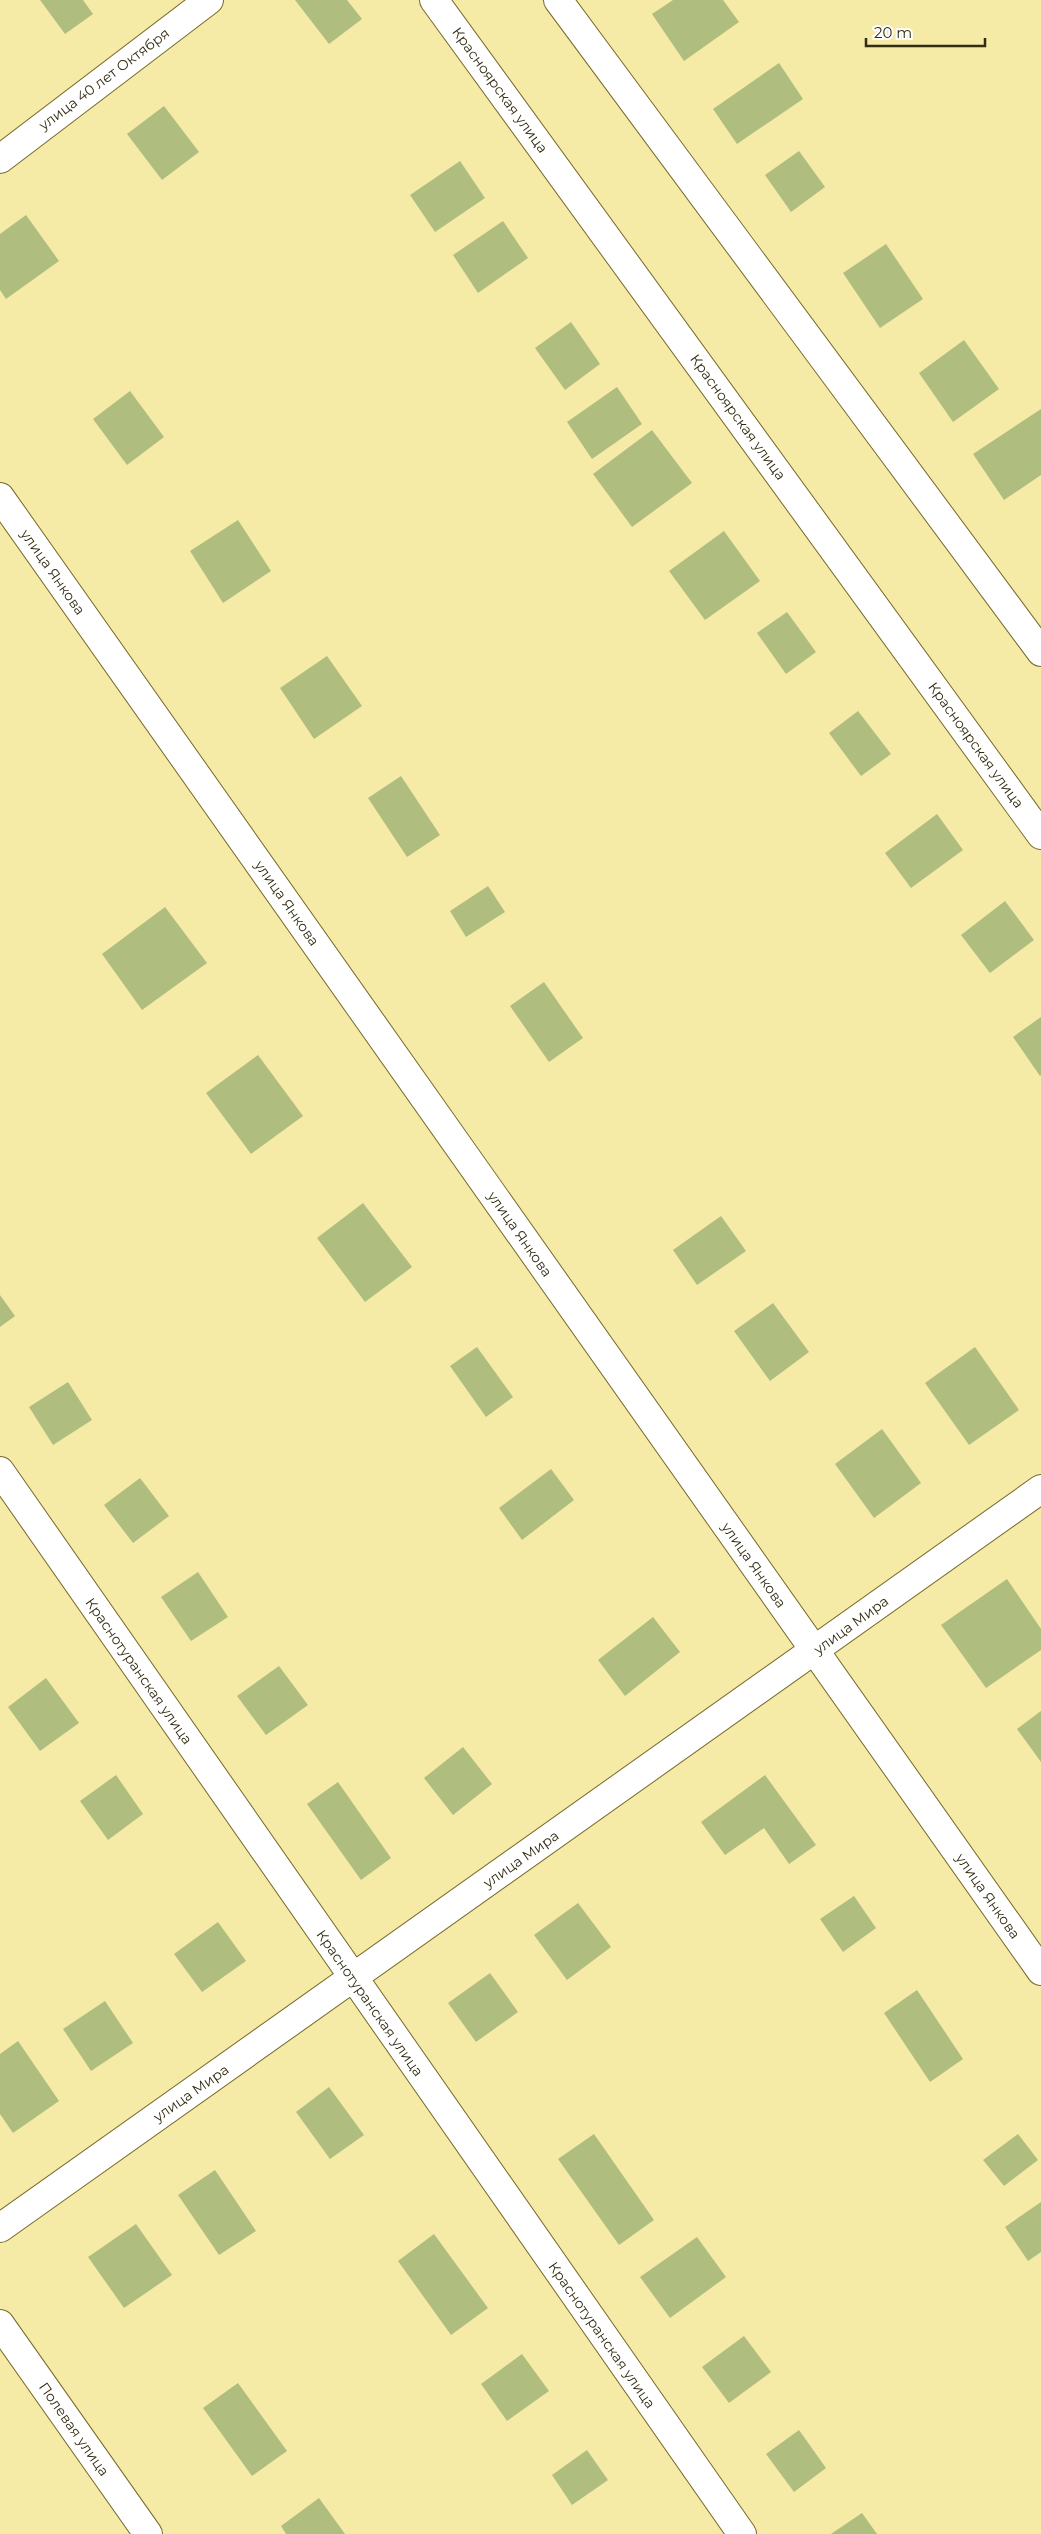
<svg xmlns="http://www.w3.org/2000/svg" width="1041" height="2534" viewBox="0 0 1041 2534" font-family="Montserrat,sans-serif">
	<rect width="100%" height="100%" fill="#f6eaa7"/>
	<g fill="#afbe7f">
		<polygon points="40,0 83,0 93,14 65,34"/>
		<polygon points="295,0 347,0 362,19 329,44"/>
		<polygon points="673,0 723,0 739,22 684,61 652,14"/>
		<polygon points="779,63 803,99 737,144 713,109"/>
		<polygon points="164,106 199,152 162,180 127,134"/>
		<polygon points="799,151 825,187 791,212 765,175"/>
		<polygon points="460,161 485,198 435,232 410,195"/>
		<polygon points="26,215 59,261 6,299 0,290 0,234"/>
		<polygon points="503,221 528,258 478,293 453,255"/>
		<polygon points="886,244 923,299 880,328 843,273"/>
		<polygon points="571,322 600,364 565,390 535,348"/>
		<polygon points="964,340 999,389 953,422 919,373"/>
		<polygon points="617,387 642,424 592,459 567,422"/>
		<polygon points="130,391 164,437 127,465 93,419"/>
		<polygon points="1041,409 1041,475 1004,500 973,454"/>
		<polygon points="652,430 692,483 632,527 593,474"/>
		<polygon points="238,520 271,571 223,603 190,551"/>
		<polygon points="724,531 760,581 705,620 669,571"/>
		<polygon points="787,612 816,652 786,674 757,633"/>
		<polygon points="327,656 362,706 314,739 280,688"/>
		<polygon points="858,711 891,754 861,776 829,733"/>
		<polygon points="401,776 440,835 407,857 368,798"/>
		<polygon points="937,814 963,850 911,888 885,853"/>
		<polygon points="488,886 505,912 466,937 450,911"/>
		<polygon points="1005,901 1034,940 990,973 961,935"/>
		<polygon points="165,907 207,963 142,1010 102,954"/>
		<polygon points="544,982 583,1038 549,1062 510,1006"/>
		<polygon points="1041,1017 1041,1075 1040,1076 1013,1037"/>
		<polygon points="258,1055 303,1116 251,1154 206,1093"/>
		<polygon points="363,1203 412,1267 365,1302 317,1238"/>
		<polygon points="721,1216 746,1251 697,1285 673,1250"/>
		<polygon points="0,1295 15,1316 0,1327"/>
		<polygon points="773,1303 809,1352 770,1381 734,1331"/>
		<polygon points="477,1347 513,1397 486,1417 450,1366"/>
		<polygon points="975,1347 1019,1410 969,1445 925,1383"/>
		<polygon points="68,1382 92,1420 53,1445 29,1407"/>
		<polygon points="882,1429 921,1483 874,1518 835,1464"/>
		<polygon points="551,1469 574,1500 522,1540 499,1508"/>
		<polygon points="140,1478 169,1516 133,1543 104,1505"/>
		<polygon points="198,1572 228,1617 191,1641 161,1597"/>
		<polygon points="1007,1579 1041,1629 1041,1650 986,1688 941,1625"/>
		<polygon points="653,1617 680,1652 625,1696 598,1660"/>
		<polygon points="279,1666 308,1705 266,1735 237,1696"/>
		<polygon points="46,1678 79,1723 40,1751 8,1707"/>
		<polygon points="1041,1711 1041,1762 1017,1729"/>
		<polygon points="463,1747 492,1784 453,1815 424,1778"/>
		<polygon points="116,1775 143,1814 108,1840 80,1801"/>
		<polygon points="765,1775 816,1845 789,1864 764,1828 725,1855 701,1822"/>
		<polygon points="338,1782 391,1858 361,1880 307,1804"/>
		<polygon points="854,1896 876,1928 843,1952 820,1919"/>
		<polygon points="578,1903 611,1947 567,1980 534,1935"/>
		<polygon points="218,1922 246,1961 202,1992 174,1954"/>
		<polygon points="490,1973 518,2012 476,2042 448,2003"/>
		<polygon points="917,1990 963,2059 930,2082 884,2013"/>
		<polygon points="105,2001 133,2043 91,2071 63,2029"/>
		<polygon points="18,2041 59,2101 13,2133 0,2114 0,2054"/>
		<polygon points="329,2087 364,2135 330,2159 296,2112"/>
		<polygon points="594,2134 654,2220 619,2245 558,2159"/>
		<polygon points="1018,2134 1038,2160 1004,2186 983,2160"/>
		<polygon points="215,2170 256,2231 219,2255 178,2195"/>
		<polygon points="1041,2202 1041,2252 1028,2261 1005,2227"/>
		<polygon points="136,2224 172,2275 124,2308 88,2257"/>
		<polygon points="434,2234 488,2308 451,2335 398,2261"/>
		<polygon points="697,2237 726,2277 670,2318 640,2277"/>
		<polygon points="744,2336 771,2372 729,2403 702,2367"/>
		<polygon points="522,2354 549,2391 507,2421 481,2384"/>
		<polygon points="238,2383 287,2451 252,2476 203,2408"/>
		<polygon points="799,2430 826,2468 794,2492 766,2454"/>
		<polygon points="587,2450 608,2480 572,2505 552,2475"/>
		<polygon points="319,2498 345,2534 286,2534 281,2526"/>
		<polygon points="862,2513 877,2534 831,2534"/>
	</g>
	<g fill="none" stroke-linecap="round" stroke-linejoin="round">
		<g stroke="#766a2a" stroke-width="30">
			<g id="minor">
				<polyline points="434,0 1041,835"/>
				<polyline points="558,0 1041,652"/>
				<polyline points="0,159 209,0"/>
				<polyline points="0,497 1041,1971"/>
				<polyline points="0,1471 742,2534"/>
				<polyline points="0,2324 148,2534"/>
			</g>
		</g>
		<g stroke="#766a2a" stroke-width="30">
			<polyline id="major" points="0,2228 1041,1489"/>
		</g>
		<use href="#minor" stroke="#fff" stroke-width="28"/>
		<use href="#major" stroke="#fff" stroke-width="28"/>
	</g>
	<g text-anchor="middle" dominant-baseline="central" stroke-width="4.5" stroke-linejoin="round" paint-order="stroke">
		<g font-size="14" fill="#312c12" stroke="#fff">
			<text transform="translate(104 79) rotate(-37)">улица 40 лет Октября</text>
			<text transform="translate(500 90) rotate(54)">Красноярская улица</text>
			<text transform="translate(738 417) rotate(54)">Красноярская улица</text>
			<text transform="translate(53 572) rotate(55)">улица Янкова</text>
			<text transform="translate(976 745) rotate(54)">Красноярская улица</text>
			<text transform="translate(287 903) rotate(55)">улица Янкова</text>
			<text transform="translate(520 1234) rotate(55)">улица Янкова</text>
			<text transform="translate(754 1565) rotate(55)">улица Янкова</text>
			<text transform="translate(851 1625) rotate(-36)">улица Мира</text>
			<text transform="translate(139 1671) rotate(55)">Краснотуранская улица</text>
			<text transform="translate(521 1859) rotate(-35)">улица Мира</text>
			<text transform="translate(988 1896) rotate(55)">улица Янкова</text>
			<text transform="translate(370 2003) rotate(55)">Краснотуранская улица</text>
			<text transform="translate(191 2093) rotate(-35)">улица Мира</text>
			<text transform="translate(602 2335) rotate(55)">Краснотуранская улица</text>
			<text transform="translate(74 2429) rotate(55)">Полевая улица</text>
		</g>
	</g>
	<path d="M866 38v8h119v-8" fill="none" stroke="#312c12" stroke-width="2.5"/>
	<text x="874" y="38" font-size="15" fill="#312c12" stroke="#ffffff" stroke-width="4" paint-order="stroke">20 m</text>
</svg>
